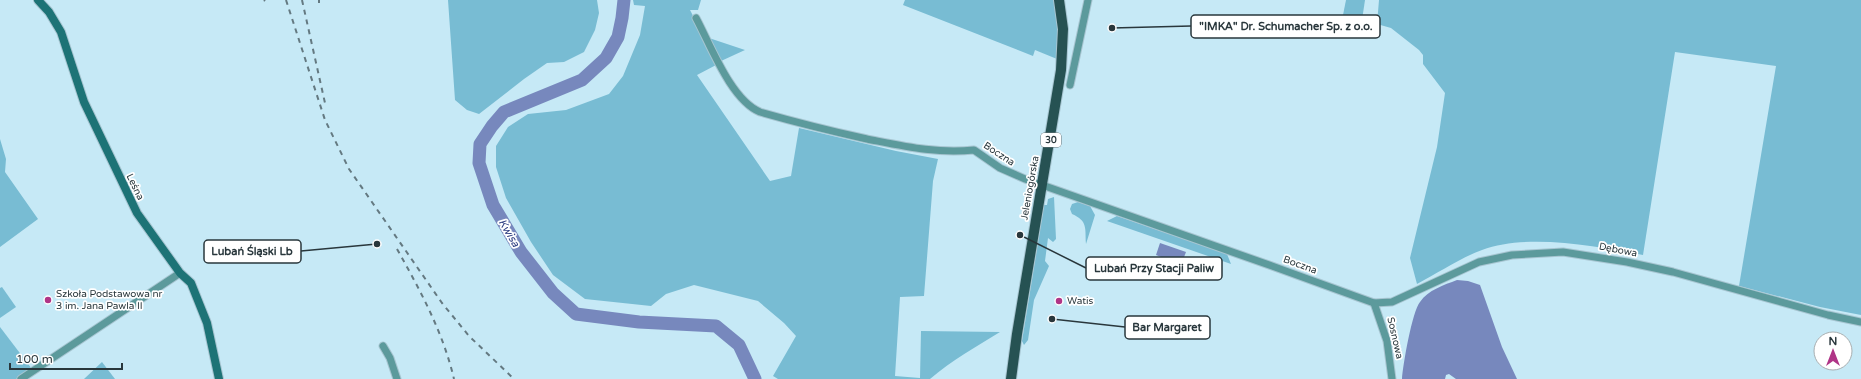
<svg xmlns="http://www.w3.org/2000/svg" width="1861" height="379" viewBox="0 0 1861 379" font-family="'Varela Round',sans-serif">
	<rect width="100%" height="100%" fill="#c6e9f6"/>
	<g fill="#78bcd3">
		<polygon points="448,0 597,0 599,13 595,30 584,52 564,62 547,63 524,79 479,114 467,110 455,100"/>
		<path d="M633,0H701L698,10H690L718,64L697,75L770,181L791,176L799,128L896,151L938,159L933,181L924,296L900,297L895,376L920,378L921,331L1000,332C976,347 952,360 930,379H778L773,376L796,336L784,323L758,301L694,285L666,294L651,306L585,299L553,275L531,242L506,198L496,167V146L508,127L528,114L566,110L609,94L623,76L640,35L645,6L634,5Z"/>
		<path d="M905,0H1055C1058,19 1062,41 1057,59L1035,50L1033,56L903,5Z"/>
		<polygon points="1346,0 1365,0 1362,20 1343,15"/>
		<path d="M1379,0H1861V315L1820,307L1739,286L1776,66L1675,52L1643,255C1596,246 1527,233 1482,250C1460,258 1438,273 1417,284L1410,258L1437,147L1445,93L1423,64V55L1419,50L1391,28L1377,24Z"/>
		<polygon points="709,38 745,50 721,61"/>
		<polygon points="0,139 6,159 5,172 38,219 0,247"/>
		<polygon points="1054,197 1056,239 1053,242 1048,238 1045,261 1049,266 1034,300 1028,340 1024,345 1022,341 1044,205 1047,205 1048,199"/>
		<path d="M1078,202L1090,206L1095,215L1086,244C1085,228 1088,221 1072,214L1070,209L1072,204Z"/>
		<polygon points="1117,216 1227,254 1231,264 1107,221"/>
		<polygon points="2,287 16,307 0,318 0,288"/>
		<polygon points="0,327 32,369 16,379 0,379"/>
		<polygon points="102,362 115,379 84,379"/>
	</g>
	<g fill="#7788bd">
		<polygon points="1160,243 1186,252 1181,265 1156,255"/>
		<path d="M1457,280L1468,281L1480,285L1502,347L1517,379H1456L1449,374L1446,375L1445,379H1402C1403,365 1412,312 1420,302C1428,290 1444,285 1457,280Z"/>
	</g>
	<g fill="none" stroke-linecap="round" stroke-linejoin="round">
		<polyline stroke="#7788bd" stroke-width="13" points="624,0 622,18 618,37 606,58 582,80 504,112 492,126 480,144 479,163 493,205 521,252 553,293 576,314 639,322 716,326 739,345 755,379"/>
		<g stroke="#a7c5d1" stroke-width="9">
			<g id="minor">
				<path d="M696,18C711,46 731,100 760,112C795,122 831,131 867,139C903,146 937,154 974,150L1000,168L1025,179L1272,266L1374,303L1392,302L1479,262L1512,255L1563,252L1627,262L1673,272L1828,315L1861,322"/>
				<polyline points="1070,85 1088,0"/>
				<polyline points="1374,303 1387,341 1392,379"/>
				<polyline points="383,346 390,358 397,379"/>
				<polyline points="21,379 180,273"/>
			</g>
		</g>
		<g stroke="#a7c5d1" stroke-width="10">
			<polyline id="secondary" points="38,0 49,12 61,32 84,102 137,213 180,273 191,283 207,323 219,379"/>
		</g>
		<g stroke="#a7c5d1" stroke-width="12">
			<polyline id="primary" points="1011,379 1017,334 1061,70 1063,29 1059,0"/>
		</g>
		<use href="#minor" stroke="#5c9a9c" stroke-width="7"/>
		<use href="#secondary" stroke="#1d7376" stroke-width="8"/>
		<use href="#primary" stroke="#265253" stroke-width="10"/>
		<g stroke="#647981" stroke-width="2" stroke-dasharray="5 5" stroke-linecap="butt">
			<polyline points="264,0 265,1"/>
			<polyline points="286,0 325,120 349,169 442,303 469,336 514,379"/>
			<polyline points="302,0 325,103"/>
			<polyline points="319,3 319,0"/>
			<path d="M397,249C420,290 443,332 454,379"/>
		</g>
	</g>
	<g fill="#b03587" stroke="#fff" stroke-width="1.5">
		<circle cx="48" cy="300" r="4"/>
		<circle cx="1059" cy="301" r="4"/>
	</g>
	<g text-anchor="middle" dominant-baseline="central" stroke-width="3.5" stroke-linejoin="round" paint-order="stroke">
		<rect fill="#fff" stroke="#697376" stroke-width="1" x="1041" y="133" width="20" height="14" rx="3"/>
		<g font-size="9" font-weight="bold" fill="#29373c">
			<text x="1051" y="140">30</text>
		</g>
		<g font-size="10" fill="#29373c" stroke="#fff">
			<text transform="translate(999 154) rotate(33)">Boczna</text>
			<text transform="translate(135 187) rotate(64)">Leśna</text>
			<text transform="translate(1030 188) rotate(-80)">Jeleniogórska</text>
			<text transform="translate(1618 250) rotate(11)">Dębowa</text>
			<text transform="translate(1300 265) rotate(20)">Boczna</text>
			<text transform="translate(1395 338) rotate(77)">Sosnowa</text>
		</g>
		<g font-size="10" fill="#29373c" stroke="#fff" text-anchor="start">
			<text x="56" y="294">Szkoła Podstawowa nr<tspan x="56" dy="12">3 im. Jana Pawla II</tspan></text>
			<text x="1067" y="301">Watis</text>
		</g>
		<g font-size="11" font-style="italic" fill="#314083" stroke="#fff">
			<text transform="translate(509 233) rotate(59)">Kwisa</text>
		</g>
	</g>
	<path fill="none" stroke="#29373c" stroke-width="1.5" d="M1112 28L1191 26M377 244L301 251M1020 235L1086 268M1052 319L1125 327"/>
	<g fill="#29373c" stroke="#fff" stroke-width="1.5">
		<circle cx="1112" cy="28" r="4"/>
		<circle cx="377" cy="244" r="4"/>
		<circle cx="1020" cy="235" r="4"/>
		<circle cx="1052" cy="319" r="4"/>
	</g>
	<g fill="#fff" stroke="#29373c" stroke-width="1.5">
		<rect x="1191" y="15" width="189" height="23" rx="4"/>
		<rect x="204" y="240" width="97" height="23" rx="4"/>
		<rect x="1086" y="257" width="136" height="23" rx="4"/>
		<rect x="1125" y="316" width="85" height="23" rx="4"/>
	</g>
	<g font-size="11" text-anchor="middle" font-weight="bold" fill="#29373c">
		<text x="1286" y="30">"IMKA" Dr. Schumacher Sp. z o.o.</text>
		<text x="252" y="255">Lubań Śląski Lb</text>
		<text x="1154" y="272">Lubań Przy Stacji Paliw</text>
		<text x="1167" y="331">Bar Margaret</text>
	</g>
	<g transform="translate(1833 351)"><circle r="19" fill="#ffffff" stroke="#a9afb1"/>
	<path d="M0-3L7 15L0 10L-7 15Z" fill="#b03587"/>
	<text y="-6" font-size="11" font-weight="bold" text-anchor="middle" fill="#29373c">N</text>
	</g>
	<path d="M10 363v6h112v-6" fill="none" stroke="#29373c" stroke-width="2"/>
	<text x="16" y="363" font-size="12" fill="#29373c" stroke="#ffffff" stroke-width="3" paint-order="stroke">100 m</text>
</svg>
